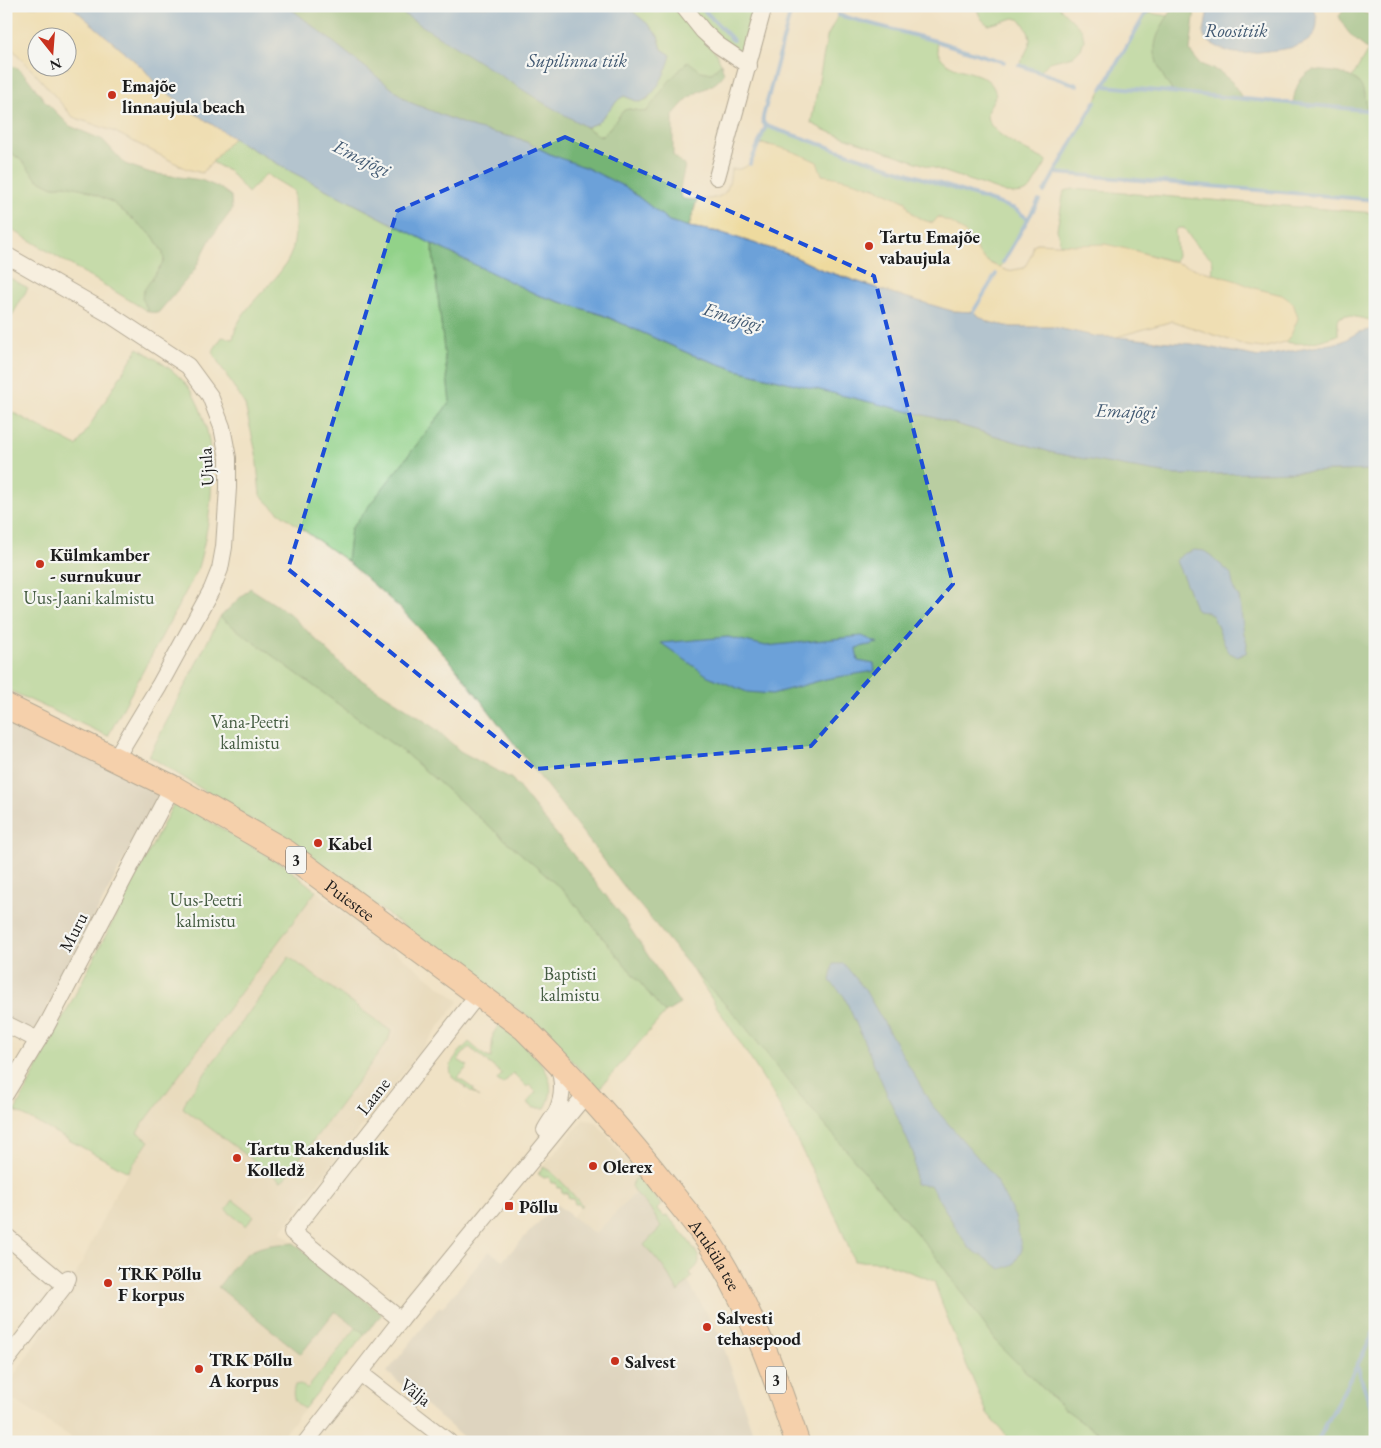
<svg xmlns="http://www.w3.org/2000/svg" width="1381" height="1448" viewBox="0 0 1381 1448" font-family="'EB Garamond',serif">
	<rect width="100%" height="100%" fill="#f6f6f2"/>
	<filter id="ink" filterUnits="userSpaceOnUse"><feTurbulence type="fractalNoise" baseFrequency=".02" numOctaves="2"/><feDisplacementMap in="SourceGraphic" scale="10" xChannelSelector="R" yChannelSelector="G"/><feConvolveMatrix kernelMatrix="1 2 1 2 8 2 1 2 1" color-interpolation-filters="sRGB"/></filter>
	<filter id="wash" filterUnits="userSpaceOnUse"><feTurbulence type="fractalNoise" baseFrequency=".0096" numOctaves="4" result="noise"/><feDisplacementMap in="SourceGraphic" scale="20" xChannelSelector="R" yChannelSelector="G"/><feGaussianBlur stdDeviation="1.12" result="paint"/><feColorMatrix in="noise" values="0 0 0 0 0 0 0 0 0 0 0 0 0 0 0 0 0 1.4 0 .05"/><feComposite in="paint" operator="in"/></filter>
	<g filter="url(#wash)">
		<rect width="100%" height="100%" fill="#f0e2c5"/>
		<g fill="#dfd2b4">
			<polygon points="316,891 459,1001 291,1217 281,1232 382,1314 277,1442 69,1442 71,1437 6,1395 6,1389 65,1297 118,1188 149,1142 137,1133"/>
			<polygon points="584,1119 596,1122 640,1177 635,1193 595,1234 572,1217 582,1205 558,1179 546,1168 543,1167"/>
		</g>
		<g fill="#c8c4b8">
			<polygon points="6,713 160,791 34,1032 6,1018"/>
			<polygon points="635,1193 650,1208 661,1227 644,1245 661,1263 672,1279 678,1291 688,1282 720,1336 754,1436 752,1442 469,1442 387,1372 440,1306 442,1308 489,1251 503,1260 556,1204 595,1234"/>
		</g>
		<g fill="#92d289" stroke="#577752">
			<polygon points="626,6 671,6 683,16 716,53 721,63 712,73 701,71 652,105 646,112 629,109 624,110 603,136 598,135 586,127 597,123 619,99 624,96 639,102 648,99 671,55 662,49 658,36 649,25"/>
			<polygon points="683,6 764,6 749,66"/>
			<path d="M976,6H1058L1082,30L1084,40L1081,49L1074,56L1049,62L1040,72L1019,65C1030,43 1036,42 1021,20L1014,18L989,25C981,21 979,15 976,6Z"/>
			<path d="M1148,13L1169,16C1147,45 1154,64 1173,92L1366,110L1358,81L1352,78L1368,50L1375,54V200L1055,173L1102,89Z"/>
			<path d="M838,15L936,41C937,46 937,52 940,56C954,77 989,66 996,94C994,101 987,108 987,115C987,134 1032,153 1047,161L1031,188C1023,195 1015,194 1006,193L824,130L811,123L827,37Z"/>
			<path d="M766,126L1015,209L1028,219L1000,268C993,264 985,261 979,255C974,249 971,240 966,234C958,226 948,222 938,217L933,223C921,220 909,215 906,202L873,187L822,175L768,144H758Z"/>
			<path d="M233,138L292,172L432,244L450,402L351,529L347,561L277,511L260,495L256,453L245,405L212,352L222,337L233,339C238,307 273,288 288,260C299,240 294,214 294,191L266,174L248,193L230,172L212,162Z"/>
			<polygon points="6,149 21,160 37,179 53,187 65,185 84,189 112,202 153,236 163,253 164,261 150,281 144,303 149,312 6,226"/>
			<path d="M1073,189L1375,213V321L1346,315L1340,317L1338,321V335C1320,341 1304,346 1285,342L1291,335L1282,295L1254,288L1212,274C1215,254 1210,259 1199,248C1193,243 1189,235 1184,228H1179L1175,230L1177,256L1175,262L1136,251L1060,244L1057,229L1064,191Z"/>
			<polygon points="6,276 28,288 6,326"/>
			<path d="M138,348C156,359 176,370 189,388C223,438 213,517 197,571L108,736L6,689V409L77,446Z"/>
			<polygon points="220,617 406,754 564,891 665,1013 599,1089 529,1017 299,850 149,756"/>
			<polygon points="175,801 284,865 316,891 137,1132 149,1141 128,1172 15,1111"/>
			<polygon points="289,957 391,1031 388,1041 286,1177 281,1181 183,1108 187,1098"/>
			<polygon points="693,970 739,1019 798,1093 934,1254 999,1345 1062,1407 1111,1442 1012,1442 987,1413 951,1328 934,1281 883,1262 854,1261 839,1223 772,1092"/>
			<path d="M499,1025C524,1044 566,1074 545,1108H534L527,1103L536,1092L529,1085L527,1087L513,1073L503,1084L497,1080L502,1074L469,1047L458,1060L468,1066L458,1078L474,1089L473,1091L480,1098L453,1078C444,1064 460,1052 469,1042L485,1056L491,1058L493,1034Z"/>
			<path d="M543,1167C556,1172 572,1194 582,1205L580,1207L579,1204H575L573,1199H569L567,1193H562L561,1188H557L556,1183H551L549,1177L544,1178L538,1174Z"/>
			<path d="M640,1177L661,1205L657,1209L664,1217L667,1215C674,1224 698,1249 699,1260C699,1266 694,1269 690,1273L692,1277L678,1292C669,1273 658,1260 644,1245L661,1227L650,1208L635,1193L631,1186L635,1179Z"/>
			<polygon points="233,1200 254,1216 246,1226 226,1210"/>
			<path d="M357,1327L365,1334L304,1409C294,1402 291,1397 295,1385L300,1384L307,1389Z"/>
		</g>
		<g fill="#75b475" stroke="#486848">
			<path d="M285,6H391L598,135L603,136L624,110L629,109L646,112L670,80L688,61L701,71L712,73L721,63L724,74C715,88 703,87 690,97C684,102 678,109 673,115V155L685,166L679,192L683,199L697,200L689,227L669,221L627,188L552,155L520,139L474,128L409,102L295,12Z"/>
			<path d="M1175,6H1194L1195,9L1190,51L1200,64L1220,72L1232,82L1243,99L1173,92C1148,55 1149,42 1175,6Z"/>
			<path d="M1353,8L1375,17V54C1359,44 1346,34 1339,16L1344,10Z"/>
			<polygon points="6,64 18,68 26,76 45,101 70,126 103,140 125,164 151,173 201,180 220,188 231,196 232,210 211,238 194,271 158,313 149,312 142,298 144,290 164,261 163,253 153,236 112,202 84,189 65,185 53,187 37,179 21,160 6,149"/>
			<path d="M1313,70C1329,72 1356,71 1363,90C1366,96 1366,104 1367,110L1293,103C1295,89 1299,76 1313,70Z"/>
			<polygon points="432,244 538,295 603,315 690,354 737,370 932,417 1054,453 1176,475 1375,470 1375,1442 1111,1442 1062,1407 999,1345 934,1254 798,1093 739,1019 693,970 623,885 452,663 400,608 347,561 351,529 450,402"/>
			<polygon points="250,588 290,614 349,672 409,710 437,730 460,751 512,779 620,913 680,1004 665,1013 564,891 406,754 220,617"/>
			<path d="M294,1243L382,1314L365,1334L335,1311L301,1354L218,1287C228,1275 240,1254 256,1249C268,1244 281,1244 294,1243Z"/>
		</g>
		<g fill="#eeda9e" stroke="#857b5d" fill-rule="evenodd">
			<path d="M6,6H71L144,69L156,84L193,112L233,138L202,173L187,169L115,132L73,117L41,80L6,42ZM38,38H68V68H38Z"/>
			<path d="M758,144C779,145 798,153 817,162L822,175C852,179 880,189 906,202C909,215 921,220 933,223L938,217L955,225L966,234L975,246L979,254L989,263L1008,271L1024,268L1032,254L1033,245L1037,243L1076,245L1105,244L1136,251L1237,281L1254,288L1282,295L1293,303L1298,318L1291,335L1285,342L1263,348L1247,346L1173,321L1116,337H1098L1053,327H1011L988,322L973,312L952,311L891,293L820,269L791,255L719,232L689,227L697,200C723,198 729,197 731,169C751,171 751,160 758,144Z"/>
		</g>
		<g fill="#6ca1d9" stroke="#445e7a">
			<polygon points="71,6 285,6 295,12 409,102 474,128 520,139 552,155 587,168 627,188 669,221 689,227 719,232 791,255 820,269 891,293 952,311 973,312 988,322 1011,327 1053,327 1098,337 1116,337 1192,344 1259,357 1341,342 1359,332 1375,329 1375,470 1176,475 1122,466 1054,453 932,417 737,370 690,354 603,315 538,295 432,244 292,172 233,138 193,112 156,84 144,69"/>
			<path d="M391,6H626L649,25L658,36L662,49L671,55C668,69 654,100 639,102L624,96L619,99L597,123L586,127L542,102Z"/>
			<path d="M1210,6H1310C1315,11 1318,16 1317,23C1317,47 1286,49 1268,51C1249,53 1233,57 1216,46C1210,43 1205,40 1203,33C1207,24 1205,15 1210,6Z"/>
			<polygon points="1194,550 1204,551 1210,555 1231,574 1234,590 1239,597 1244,634 1247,643 1246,653 1236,656 1228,652 1213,616 1207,612 1197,611 1195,608 1188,588 1176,561 1177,559 1183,554"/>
			<polygon points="862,636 878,643 856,648 858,661 874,664 875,671 826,679 772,694 747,692 708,676 661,643 728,637 766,646"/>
			<polygon points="833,964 844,964 865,990 931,1104 993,1175 1015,1217 1022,1250 1014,1264 1001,1269 968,1247 930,1185 915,1184 914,1155 844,996 830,981"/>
		</g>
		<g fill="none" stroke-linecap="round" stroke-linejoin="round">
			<g stroke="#6ca1d9" stroke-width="4">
				<polyline points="700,6 733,40"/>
				<polyline points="792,6 763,117 763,122 766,126 1015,209 1028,219"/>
				<polyline points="838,15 936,41 1004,62"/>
				<polyline points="1019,65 1077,85"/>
				<polyline points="1104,86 1375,111"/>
				<polyline points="1102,89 1150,6"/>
				<polyline points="750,164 766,126"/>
				<polyline points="1055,173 1375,200"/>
				<polyline points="1044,192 1095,102"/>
				<polyline points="1003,262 1039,200"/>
				<polyline points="973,312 996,274"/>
				<polyline points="1357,1365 1375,1420"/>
				<polyline points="1317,1442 1375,1331"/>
			</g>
		</g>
	</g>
	<g filter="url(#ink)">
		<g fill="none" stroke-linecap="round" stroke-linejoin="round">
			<g stroke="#666157" stroke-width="18">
				<g id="minor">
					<polyline points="683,6 703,31 718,45 749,66"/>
					<polyline points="717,177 764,6"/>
					<polyline points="6,255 109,314 188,366 210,396 222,427 228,458 228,488 224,547 220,569 212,589 159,686 115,759"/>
					<polyline points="6,1024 38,1040"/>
					<polyline points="6,1093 47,1025 172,787"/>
					<path d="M545,1130C548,1124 552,1119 556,1113C564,1097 563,1078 557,1062"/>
					<polyline points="6,1236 65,1285 68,1278"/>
					<polyline points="401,1320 292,1232 479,993"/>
					<polyline points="6,1361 65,1285"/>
					<polyline points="360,1373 449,1442"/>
					<polyline points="306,1442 401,1320 586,1094"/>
				</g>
			</g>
			<g stroke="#666157" stroke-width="26">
				<g id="highway">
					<path id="s1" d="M6,706L172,787L286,852L524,1028C574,1078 623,1132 667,1188C685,1211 705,1233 719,1258C754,1316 776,1378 797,1442"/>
				</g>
			</g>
			<use href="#minor" stroke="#fff" stroke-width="16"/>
			<use href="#highway" stroke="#fbbb8d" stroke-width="24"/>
		</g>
	</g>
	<path d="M0 0H1381V1448H0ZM565,137L874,276L953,584L811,746L535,769L288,569L397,211Z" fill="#f0e2c5" fill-opacity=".55" fill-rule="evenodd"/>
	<path fill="none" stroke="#1d4ed8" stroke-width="4" stroke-dasharray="10 6" stroke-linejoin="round" d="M565,137L874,276L953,584L811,746L535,769L288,569L397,211Z"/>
	<g fill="#c8321e" stroke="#f6f6f2" stroke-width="2">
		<circle cx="112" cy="95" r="5"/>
		<circle cx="869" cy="246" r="5"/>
		<circle cx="40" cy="564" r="5"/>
		<circle cx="318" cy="843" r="5"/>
		<circle cx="237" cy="1158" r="5"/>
		<circle cx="593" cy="1166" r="5"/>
		<rect x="504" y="1201" width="10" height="10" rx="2.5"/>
		<circle cx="108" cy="1283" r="5"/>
		<circle cx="707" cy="1327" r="5"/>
		<circle cx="615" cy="1361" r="5"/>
		<circle cx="199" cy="1369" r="5"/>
	</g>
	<g text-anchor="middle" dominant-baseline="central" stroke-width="4.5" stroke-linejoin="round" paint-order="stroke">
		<g fill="#f6f6f2" stroke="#5d5d5c" stroke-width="1">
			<rect x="286" y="846.5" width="20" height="27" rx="4"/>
			<rect x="766" y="1366.5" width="20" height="27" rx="4"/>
		</g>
		<g font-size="16" font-weight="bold" fill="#1c1c1c">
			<text x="296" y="860">3</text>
			<text x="776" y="1380">3</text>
		</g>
		<g font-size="18" font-weight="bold" fill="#1c1c1c" stroke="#f6f6f2" text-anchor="start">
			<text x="122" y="85">Emajõe<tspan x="122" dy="21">linnaujula beach</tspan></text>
			<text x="879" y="236">Tartu Emajõe<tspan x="879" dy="21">vabaujula</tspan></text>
			<text x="50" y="554">Külmkamber<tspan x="50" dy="21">- surnukuur</tspan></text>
			<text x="328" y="843">Kabel</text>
			<text x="247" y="1148">Tartu Rakenduslik<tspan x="247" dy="21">Kolledž</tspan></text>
			<text x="603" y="1166">Olerex</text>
			<text x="519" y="1206">Põllu</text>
			<text x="118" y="1273">TRK Põllu<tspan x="118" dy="21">F korpus</tspan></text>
			<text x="717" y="1317">Salvesti<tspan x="717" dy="21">tehasepood</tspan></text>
			<text x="209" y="1359">TRK Põllu<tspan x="209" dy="21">A korpus</tspan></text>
			<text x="625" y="1361">Salvest</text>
		</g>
		<g font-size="18" fill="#1c1c1c" stroke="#f6f6f2">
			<text transform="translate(206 467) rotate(-94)">Ujula</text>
			<text stroke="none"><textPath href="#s1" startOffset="396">Puiestee</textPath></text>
			<text transform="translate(73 932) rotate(-63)">Muru</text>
			<text transform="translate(373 1096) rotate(-52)">Laane</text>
			<text stroke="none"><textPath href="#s1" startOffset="909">Aruküla tee</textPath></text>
			<text transform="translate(416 1392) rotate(38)">Välja</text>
		</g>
		<g font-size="18" fill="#455c42" stroke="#f6f6f2">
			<text x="89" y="597">Uus-Jaani kalmistu</text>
			<text x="250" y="721">Vana-Peetri<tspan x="250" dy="21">kalmistu</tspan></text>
			<text x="206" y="899">Uus-Peetri<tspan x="206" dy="21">kalmistu</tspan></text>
			<text x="570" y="973">Baptisti<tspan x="570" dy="21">kalmistu</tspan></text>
		</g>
		<g font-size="19" font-style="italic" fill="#405871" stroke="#f6f6f2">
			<text x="1236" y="30">Roositiik</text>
			<text x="577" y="60">Supilinna tiik</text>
			<text transform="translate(362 158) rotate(26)">Emajõgi</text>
			<text transform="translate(733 317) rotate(17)">Emajõgi</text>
			<text transform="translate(1126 411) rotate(2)">Emajõgi</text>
		</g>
	</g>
	<rect width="1381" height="1448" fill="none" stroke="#f6f6f2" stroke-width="25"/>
	<g transform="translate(52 52) rotate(163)"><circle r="24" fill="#f6f6f2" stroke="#9f9f9c"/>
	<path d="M0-4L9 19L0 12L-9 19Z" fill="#c8321e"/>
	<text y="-8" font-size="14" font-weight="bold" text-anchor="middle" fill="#1c1c1c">N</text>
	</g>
</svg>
